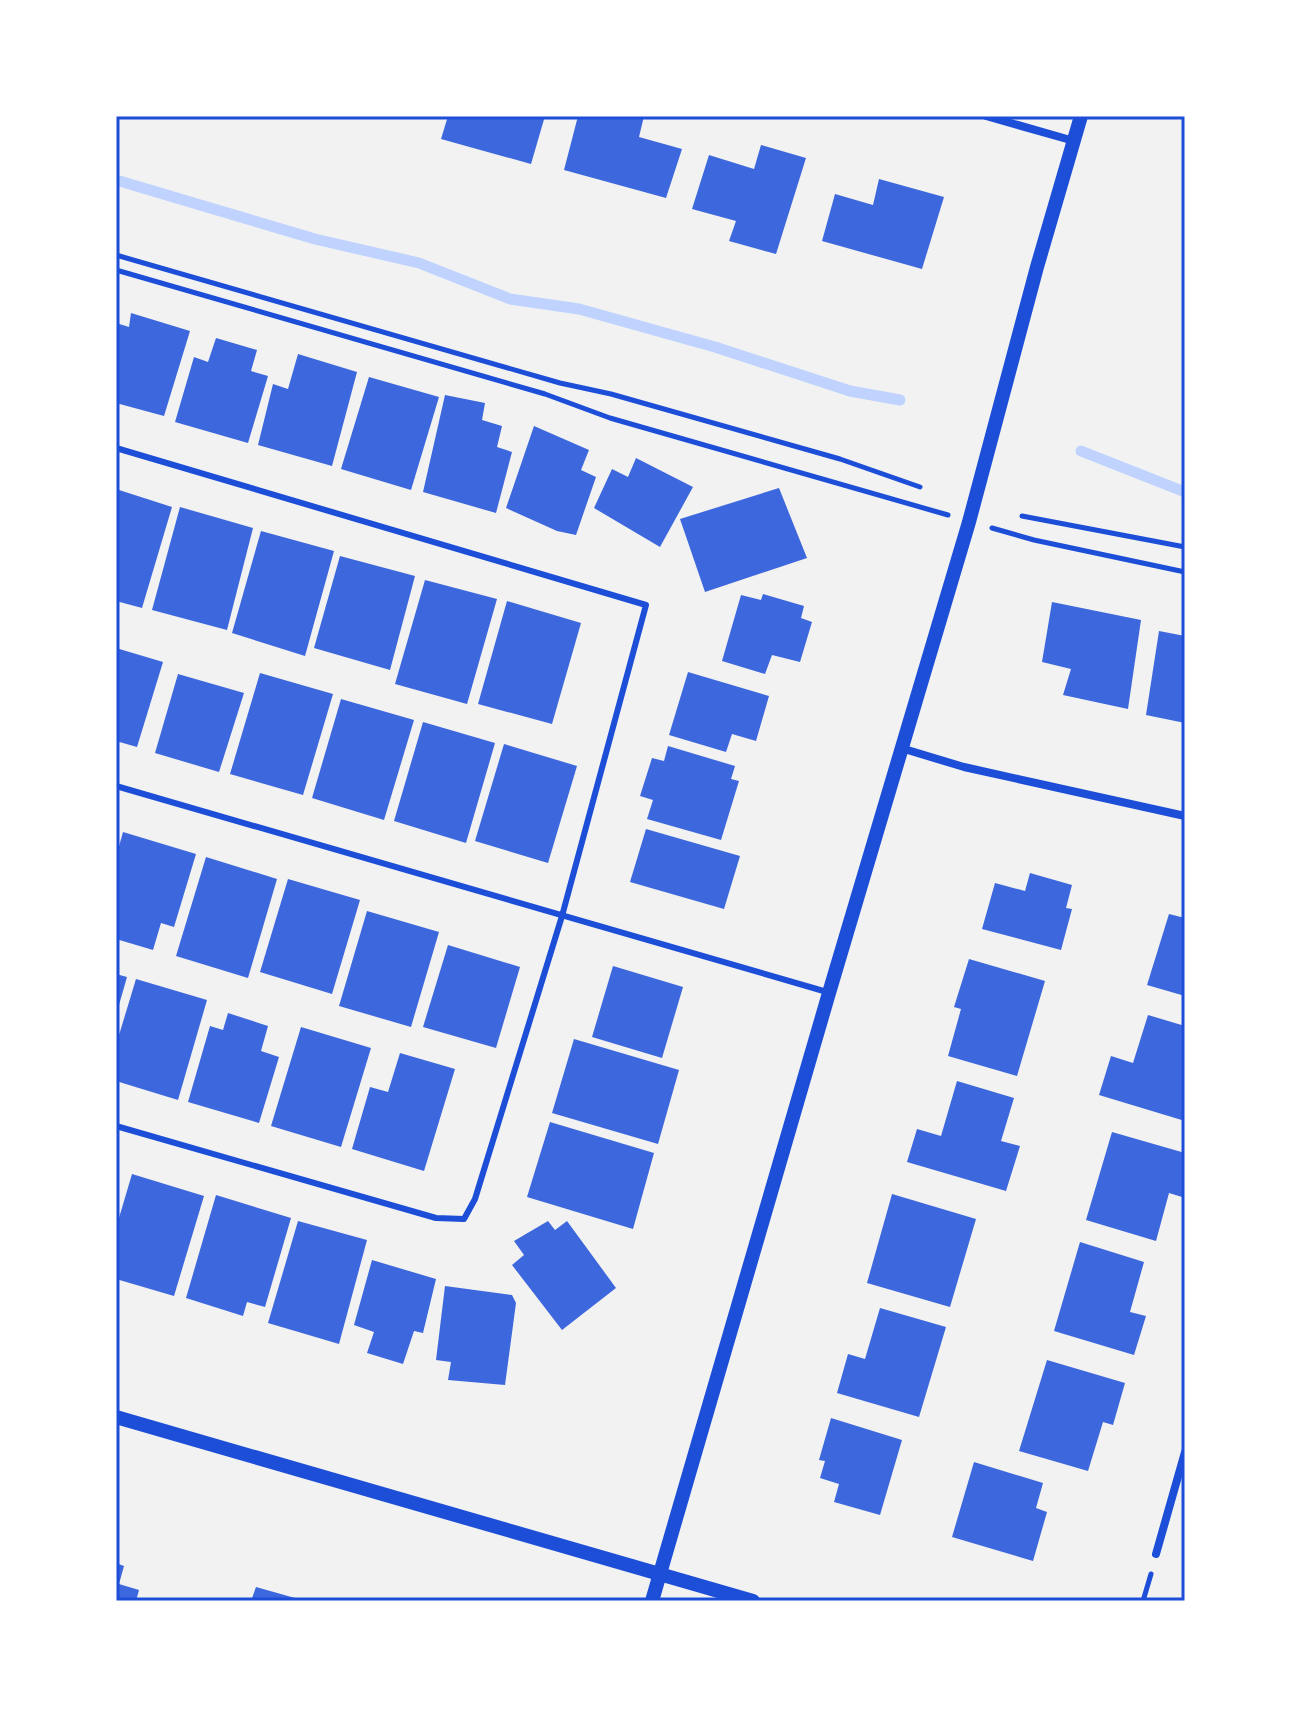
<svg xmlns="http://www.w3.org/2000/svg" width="1301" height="1717" viewBox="0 0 1301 1717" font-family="'Nunito Sans',sans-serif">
	<rect width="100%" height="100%" fill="#f2f2f2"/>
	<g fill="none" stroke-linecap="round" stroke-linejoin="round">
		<g stroke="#bfd3fe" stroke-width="11">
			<polyline points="116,180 315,239 419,263 510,299 579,309 715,347 850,391 900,400"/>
			<polyline points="1081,451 1185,492"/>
		</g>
	</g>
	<g fill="#3d67dc">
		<polygon points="448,116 545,116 531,164 441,139"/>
		<polygon points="578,116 644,116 639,137 682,149 666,198 564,170"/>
		<polygon points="761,145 806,158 776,254 729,241 736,221 692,209 709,155 754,169"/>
		<polygon points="879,179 944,197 922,269 822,241 835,194 873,205"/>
		<polygon points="131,313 190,331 164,416 116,403 116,323 129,327"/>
		<polygon points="216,338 257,350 251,371 268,376 248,443 175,422 194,357 208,362"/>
		<polygon points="298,354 357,372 332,466 258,445 273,384 288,389"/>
		<polygon points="369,377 439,397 411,490 341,469"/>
		<polygon points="445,395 485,403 482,420 502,426 497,447 512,452 496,513 423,492"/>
		<polygon points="534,426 589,450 581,470 596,477 576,535 557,531 506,508"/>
		<polygon points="636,458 693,487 660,547 594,508 612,469 628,477"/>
		<polygon points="779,488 807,558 705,592 680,519"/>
		<polygon points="116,489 172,507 142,608 116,601"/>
		<polygon points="180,507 253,528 227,630 152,610"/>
		<polygon points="261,531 334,551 305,656 232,633"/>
		<polygon points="340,556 415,576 390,670 314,648"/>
		<polygon points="425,580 497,599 467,704 395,684"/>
		<polygon points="763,594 804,606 801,618 812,622 800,662 772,655 765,674 722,661 741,595 761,600"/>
		<polygon points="507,601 581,623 552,724 478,704"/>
		<polygon points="1052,602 1141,620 1128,709 1063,695 1071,669 1042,662"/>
		<polygon points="1159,631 1185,636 1185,723 1146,715"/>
		<polygon points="116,648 163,662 137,747 116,741"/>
		<polygon points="688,672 769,696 756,741 732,734 726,752 669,735"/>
		<polygon points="260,673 333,694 303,795 230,774"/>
		<polygon points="178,674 244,693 219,772 155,753"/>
		<polygon points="341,699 414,720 384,820 312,798"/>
		<polygon points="423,722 495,743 466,843 394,821"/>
		<polygon points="504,744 577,766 548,863 475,841"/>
		<polygon points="668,746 735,766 731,779 739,781 721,840 647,819 653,800 640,796 652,758 664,761"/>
		<polygon points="646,829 740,856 724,909 630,882"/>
		<polygon points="123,832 196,854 174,927 161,923 153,950 116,939 116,857"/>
		<polygon points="206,857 277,879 248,978 176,956"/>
		<polygon points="1030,873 1072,885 1066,908 1072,909 1061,950 982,929 995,883 1025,891"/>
		<polygon points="288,879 360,900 332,994 260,972"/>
		<polygon points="367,911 439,932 411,1027 339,1006"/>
		<polygon points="1169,914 1185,918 1185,996 1147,985"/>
		<polygon points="448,945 520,967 496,1048 423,1027"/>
		<polygon points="969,959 1045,981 1017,1076 948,1056 961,1009 954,1007"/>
		<polygon points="613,966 683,987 662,1058 592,1037"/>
		<polygon points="116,974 127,977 117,1012 116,1012"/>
		<polygon points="136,979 207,1000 178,1100 116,1081 116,1045"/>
		<polygon points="228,1013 268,1026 261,1051 279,1057 259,1123 188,1102 210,1026 223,1030"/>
		<polygon points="1148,1015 1185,1026 1185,1121 1099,1095 1111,1056 1133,1063"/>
		<polygon points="301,1027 371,1048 341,1147 271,1126"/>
		<polygon points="574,1039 679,1070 658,1144 552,1113"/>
		<polygon points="400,1053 455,1069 424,1171 352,1149 370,1087 388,1092"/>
		<polygon points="957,1081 1014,1098 1001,1141 1020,1146 1006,1191 907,1162 917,1129 941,1136"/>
		<polygon points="550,1122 654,1153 633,1229 527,1197"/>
		<polygon points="1112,1132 1185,1153 1185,1187 1182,1197 1169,1193 1156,1241 1086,1220"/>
		<polygon points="132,1174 204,1196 174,1296 116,1279 116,1228"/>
		<polygon points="892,1194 976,1219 950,1307 867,1283"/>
		<polygon points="216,1195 291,1218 265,1307 247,1302 243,1316 186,1298"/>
		<polygon points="298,1221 367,1240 339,1344 268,1323"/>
		<polygon points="548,1221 555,1230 567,1221 616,1288 562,1330 512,1265 524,1255 514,1241"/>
		<polygon points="1080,1242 1144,1262 1130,1312 1146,1316 1134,1355 1054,1331"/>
		<polygon points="372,1260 436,1279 423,1333 414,1331 403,1364 367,1353 374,1332 354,1325"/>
		<polygon points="445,1286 512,1295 516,1303 505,1385 448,1380 451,1362 436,1360"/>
		<polygon points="880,1308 946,1327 919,1417 837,1393 848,1354 865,1359"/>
		<polygon points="1047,1360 1125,1383 1113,1425 1103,1422 1088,1471 1019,1451"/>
		<polygon points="831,1418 902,1440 880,1515 834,1502 839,1484 820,1478 825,1461 819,1460"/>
		<polygon points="974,1462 1043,1483 1036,1508 1047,1512 1033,1561 952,1537"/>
		<polygon points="116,1563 124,1566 119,1584 139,1590 136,1601 116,1601"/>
		<polygon points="256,1587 295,1598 294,1601 251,1601"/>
	</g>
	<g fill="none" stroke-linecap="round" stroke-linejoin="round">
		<g stroke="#1d4ed8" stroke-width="5">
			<polyline points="116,255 560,383 611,394 840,459 920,487"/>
			<polyline points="116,270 545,394 610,418 948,515"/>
			<polyline points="1022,516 1185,547"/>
			<polyline points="992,528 1034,540 1185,572"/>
			<polyline points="1143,1601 1151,1574"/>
		</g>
		<g stroke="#1d4ed8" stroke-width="6">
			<polyline points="116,448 646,605 562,916 475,1199 464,1219 436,1218 116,1126"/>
			<polyline points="116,786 827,992"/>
		</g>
		<g stroke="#1d4ed8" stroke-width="8">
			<polyline points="986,116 1074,141"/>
			<polyline points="901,748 964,767 1185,816"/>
			<polyline points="1156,1554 1185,1452"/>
		</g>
		<g stroke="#1d4ed8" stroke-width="14">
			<polyline points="116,1417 753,1601"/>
			<polyline points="652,1601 829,993 969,522 1037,267 1081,116"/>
		</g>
	</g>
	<rect width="1301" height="1717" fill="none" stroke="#ffffff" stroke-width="236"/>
	<rect x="118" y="118" width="1065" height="1481" fill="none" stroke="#1d4ed8" stroke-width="3"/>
</svg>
